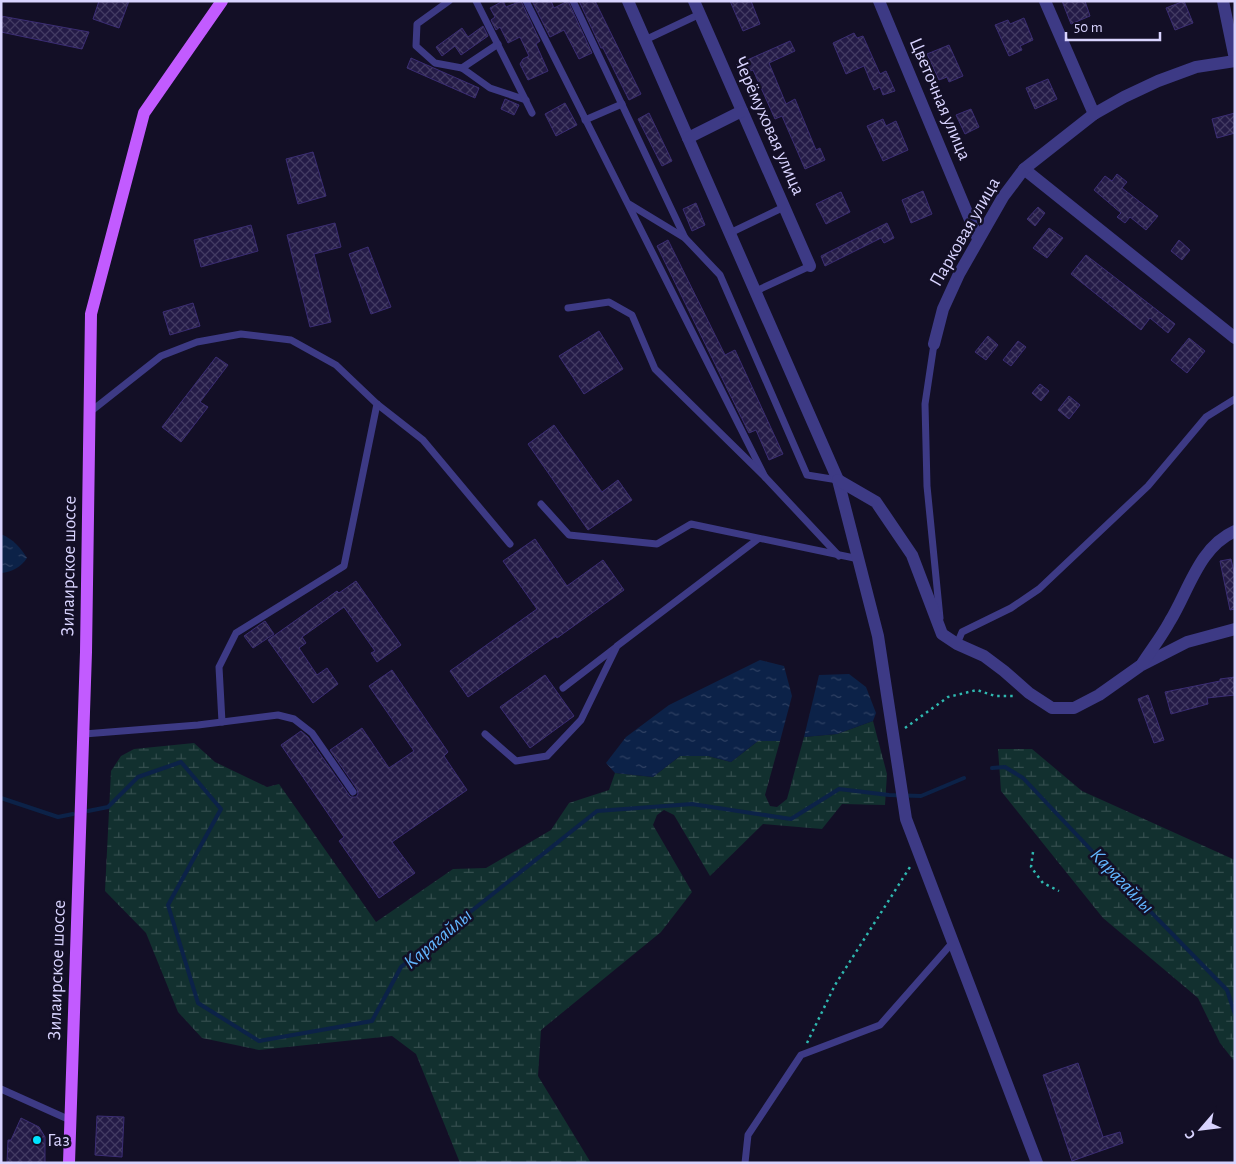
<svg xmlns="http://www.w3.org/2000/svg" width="1236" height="1164" viewBox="0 0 1236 1164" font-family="'Alegreya Sans',sans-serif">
	<defs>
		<pattern id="wetland-marsh" width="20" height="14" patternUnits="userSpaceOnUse" patternTransform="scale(1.25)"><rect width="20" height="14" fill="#12302f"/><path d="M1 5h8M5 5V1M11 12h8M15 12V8" fill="none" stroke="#344d4e"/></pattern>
		<pattern id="water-ripples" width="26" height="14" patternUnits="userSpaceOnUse" patternTransform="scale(1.25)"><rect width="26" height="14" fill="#0c2248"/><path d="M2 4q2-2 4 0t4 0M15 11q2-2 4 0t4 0" fill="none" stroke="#2f4163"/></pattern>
		<pattern id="building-cross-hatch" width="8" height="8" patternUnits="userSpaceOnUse" patternTransform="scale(1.25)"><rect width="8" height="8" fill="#241b47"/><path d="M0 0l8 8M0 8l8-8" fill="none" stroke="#433b63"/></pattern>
	</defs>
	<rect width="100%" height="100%" fill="#130f26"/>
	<g fill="url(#wetland-marsh)">
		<polygon points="873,721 887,774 885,805 842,804 822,829 763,824 710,876 674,815 664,810 657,815 653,825 692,892 661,932 541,1030 538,1076 591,1163 460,1163 416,1054 392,1036 259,1050 202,1038 178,1012 146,933 105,891 111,771 121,756 134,749 194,743 215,762 267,787 279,784 376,922 453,869 486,868 551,830 569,803 609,790 615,773 653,777 680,756 708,756 731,762 758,741 780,741 765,795 770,806 777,807 787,799 804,737 837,734"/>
		<polygon points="998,749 1032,749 1082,791 1235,860 1235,1062 1220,1043 1198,998 1103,918 1001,791"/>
	</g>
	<g fill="url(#water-ripples)">
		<path d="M1,534C14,540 20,547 27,558C21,567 12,572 1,573Z"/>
		<polygon points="760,660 784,666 792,696 780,741 758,741 731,762 708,756 680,756 653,777 615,773 606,763 626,737 669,705"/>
		<polygon points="849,674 866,687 876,713 873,721 837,734 804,737 819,675"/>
	</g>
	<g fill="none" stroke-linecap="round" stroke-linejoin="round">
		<g stroke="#0c2248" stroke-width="4">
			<polyline points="992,768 1005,767 1023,778 1109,869 1227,990 1235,1014"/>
			<polyline points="1,798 58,817 73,814"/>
			<polyline points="88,811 108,807 138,777 181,762 221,809 168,905 198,1003 259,1041 372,1021 401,967 597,811 692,804 791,819 839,789 889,795 921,796 964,778"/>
		</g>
	</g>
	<g fill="url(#building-cross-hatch)" stroke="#3b2d73">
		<polygon points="99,1 129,1 119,28 93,19"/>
		<polygon points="503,1 506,7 521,1 540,41 536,44 548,71 528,80 520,64 523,59 529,56 520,37 508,43 500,27 496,30 491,20 495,17 490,8"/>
		<polygon points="532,1 551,1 554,8 568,1 592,53 579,59 564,30 550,37"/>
		<polygon points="579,1 595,1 641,94 629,100 603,48 601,48"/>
		<polygon points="730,1 751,1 760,24 743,31"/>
		<polygon points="1062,1 1085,1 1090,16 1071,24"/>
		<polygon points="1184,1 1193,23 1175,30 1166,8"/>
		<polygon points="1,16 89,32 82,49 1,32"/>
		<polygon points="1024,18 1033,40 1020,46 1022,50 1009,56 995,25 1008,20 1010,24"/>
		<polygon points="483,26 488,36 461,55 455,46 442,56 436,47 462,28 468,37"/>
		<polygon points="854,33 857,38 863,36 880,74 886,71 895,91 883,95 880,87 874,90 864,66 846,74 833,43"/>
		<polygon points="790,41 795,51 769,63 786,104 795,99 816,150 820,148 825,160 805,169 782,116 775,119 753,70 740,75 736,65"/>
		<polygon points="949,45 963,76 949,82 947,77 939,80 927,54"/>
		<polygon points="411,58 479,88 475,98 407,68"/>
		<polygon points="1048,79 1057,99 1035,109 1026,88"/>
		<polygon points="505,99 519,105 514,115 501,109"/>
		<polygon points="565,103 577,125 556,136 545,114"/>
		<polygon points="971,109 979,127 965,134 956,115"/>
		<polygon points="649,113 672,161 662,166 638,119"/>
		<polygon points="1235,113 1235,133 1217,138 1212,119"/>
		<polygon points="883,119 886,126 896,121 908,150 883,161 867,126"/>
		<polygon points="313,152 326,196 298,204 286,159"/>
		<polygon points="1117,174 1127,182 1122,188 1158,216 1146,230 1130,217 1125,223 1117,217 1121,213 1094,190 1105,176 1112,181"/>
		<polygon points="923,191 932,214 911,223 902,200"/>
		<polygon points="841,192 850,212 826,224 816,204"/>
		<polygon points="696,203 705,225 692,231 683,209"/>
		<polygon points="1038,207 1045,213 1035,226 1027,219"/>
		<polygon points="335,223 341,247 314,254 331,322 310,327 287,235"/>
		<polygon points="887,223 894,238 884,243 881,238 825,266 821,256"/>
		<polygon points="251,225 258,251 201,267 194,240"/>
		<polygon points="1049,228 1063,238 1047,258 1033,248"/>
		<polygon points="668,240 725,355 735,350 783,454 769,460 756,430 749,433 657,246"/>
		<polygon points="1179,240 1190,250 1182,260 1171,251"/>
		<polygon points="368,247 391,307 371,314 349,254"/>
		<polygon points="1086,255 1175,324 1168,333 1150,318 1141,330 1071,274"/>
		<polygon points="193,303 200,326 170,335 163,312"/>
		<polygon points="599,331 623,369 584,394 559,356"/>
		<polygon points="988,336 998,345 986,360 975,352"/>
		<polygon points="1189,338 1205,351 1187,373 1171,360"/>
		<polygon points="1018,341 1026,347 1011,366 1003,360"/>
		<polygon points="216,357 228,365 200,402 208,407 181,442 162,427"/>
		<polygon points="1040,384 1049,391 1041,401 1032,393"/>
		<polygon points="1069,396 1080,405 1069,419 1058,410"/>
		<polygon points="554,425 602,492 618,480 632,500 588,530 528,444"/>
		<polygon points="535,539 567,586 603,560 624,590 557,638 556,636 468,697 450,671 537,609 503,561"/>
		<polygon points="1231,559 1235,577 1235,609 1230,610 1220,561"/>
		<polygon points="356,581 401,645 377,662 371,653 375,651 344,607 302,637 306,643 299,648 317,675 327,668 338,684 313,703 268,640 337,591 339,593"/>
		<polygon points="265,621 274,634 253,648 244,636"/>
		<polygon points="392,670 448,752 444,756 467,790 392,842 415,873 379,898 339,841 344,837 281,745 301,731 308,737 349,795 351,797 356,797 358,794 357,789 330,750 362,728 389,768 414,751 369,686"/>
		<polygon points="545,675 574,716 530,748 500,707"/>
		<polygon points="1235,677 1235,695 1207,698 1208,704 1171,714 1165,692 1220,681 1220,679"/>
		<polygon points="1148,695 1164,740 1154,743 1138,699"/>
		<polygon points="1078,1063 1103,1137 1120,1132 1123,1143 1072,1161 1043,1075"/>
		<polygon points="97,1116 124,1117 122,1157 95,1155"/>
		<polygon points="21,1118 39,1127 45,1137 45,1163 7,1163 8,1140 11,1140"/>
	</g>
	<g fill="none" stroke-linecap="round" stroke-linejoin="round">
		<g stroke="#2fb8b0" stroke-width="2.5" stroke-dasharray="2.5 4" stroke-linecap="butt">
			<polyline points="905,728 948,697 977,690 995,696 1013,696"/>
			<polyline points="1033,852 1031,867 1043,883 1059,891"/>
			<polyline points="807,1043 835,985 910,867"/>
		</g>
		<g stroke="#3d3a85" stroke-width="7">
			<polyline points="449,1 417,24 416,46 435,63 462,68 490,88 526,100"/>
			<polyline points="476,1 532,113"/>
			<polyline points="526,1 765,477"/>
			<polyline points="573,1 685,238"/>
			<polyline points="645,40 700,14"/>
			<polyline points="462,68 498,44"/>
			<polyline points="585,120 622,104"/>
			<polyline points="629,204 685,238 720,275 807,475 838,480"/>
			<polyline points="730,233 784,207"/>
			<polyline points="756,291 810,266"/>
			<polyline points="568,308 609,302 632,315 655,369 765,477 839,556"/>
			<polyline points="934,344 925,404 927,486 940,618"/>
			<polyline points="90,412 161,356 197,342 241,334 291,340 336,365 377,404 423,440 510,544"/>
			<polyline points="541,504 569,535 657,544 691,524 859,559"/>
			<polyline points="957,644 962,632 1011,608 1039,589 1148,486 1206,417 1235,399"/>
			<polyline points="563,688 615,648"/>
			<polyline points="222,722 219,667 236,633 344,566 377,404"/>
			<polyline points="84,734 198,725 278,715 294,719 312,733 353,792"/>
			<polyline points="485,734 516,761 547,756 581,720 617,646 758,539"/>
			<polyline points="1,1089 70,1120"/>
			<polyline points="745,1163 748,1135 801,1055 880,1025 953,942"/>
		</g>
		<g stroke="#3d3a85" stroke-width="12">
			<polyline points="628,1 838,480 878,636 906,819 1037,1163"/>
			<polyline points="694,1 810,266"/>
			<polyline points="879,1 978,239"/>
			<polyline points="1045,1 1094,114"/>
			<polyline points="1223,1 1235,59"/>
			<polyline points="688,138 742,111"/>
			<polyline points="1024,169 1235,338"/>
			<polyline points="934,344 943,309 959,274 1003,197 1024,169 1094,114 1124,97 1158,81 1196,67 1235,61"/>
			<polyline points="838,480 876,502 912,555 942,634 957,644 984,656 1004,671 1029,693 1052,708 1074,708 1099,695 1140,666 1187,642 1235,629"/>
			<path d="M1142,664C1151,650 1162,636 1170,621C1189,590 1199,547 1235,531"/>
		</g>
		<polyline stroke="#c25bff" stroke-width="12" points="69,1163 86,652 91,314 144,113 222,1"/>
	</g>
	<circle fill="#00e5ff" stroke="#130f26" stroke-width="2" cx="37" cy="1140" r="5"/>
	<g text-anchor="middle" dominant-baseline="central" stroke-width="5" stroke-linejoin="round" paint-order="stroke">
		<g font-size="19" fill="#d9d4ff" stroke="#130f26">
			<text transform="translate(940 99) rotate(67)">Цветочная улица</text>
			<text transform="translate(769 126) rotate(66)">Черёмуховая улица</text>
			<text transform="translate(965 232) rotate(-60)">Парковая улица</text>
			<text transform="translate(69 566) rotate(-89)">Зилаирское шоссе</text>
			<text transform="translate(57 970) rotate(-88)">Зилаирское шоссе</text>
		</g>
		<g font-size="19" fill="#d9d4ff" stroke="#130f26" text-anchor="start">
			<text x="47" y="1140">Газ</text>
		</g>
		<g font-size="20" font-style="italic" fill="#62b6ff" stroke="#130f26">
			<text transform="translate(1122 881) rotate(46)">Карагайлы</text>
			<text transform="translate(438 939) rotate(-40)">Карагайлы</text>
		</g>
	</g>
	<rect width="1236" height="1164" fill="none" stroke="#d9d4ff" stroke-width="5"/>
	<g transform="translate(1201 1129) rotate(242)" stroke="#130f26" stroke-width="4" paint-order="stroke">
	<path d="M0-4L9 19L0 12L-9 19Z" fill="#d9d4ff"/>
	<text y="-8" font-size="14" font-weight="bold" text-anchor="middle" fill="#d9d4ff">С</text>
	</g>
	<path d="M1066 32v8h94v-8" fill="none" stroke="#d9d4ff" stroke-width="2.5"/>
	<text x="1074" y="32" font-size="15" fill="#d9d4ff" stroke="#130f26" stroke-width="4" paint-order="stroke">50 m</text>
</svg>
